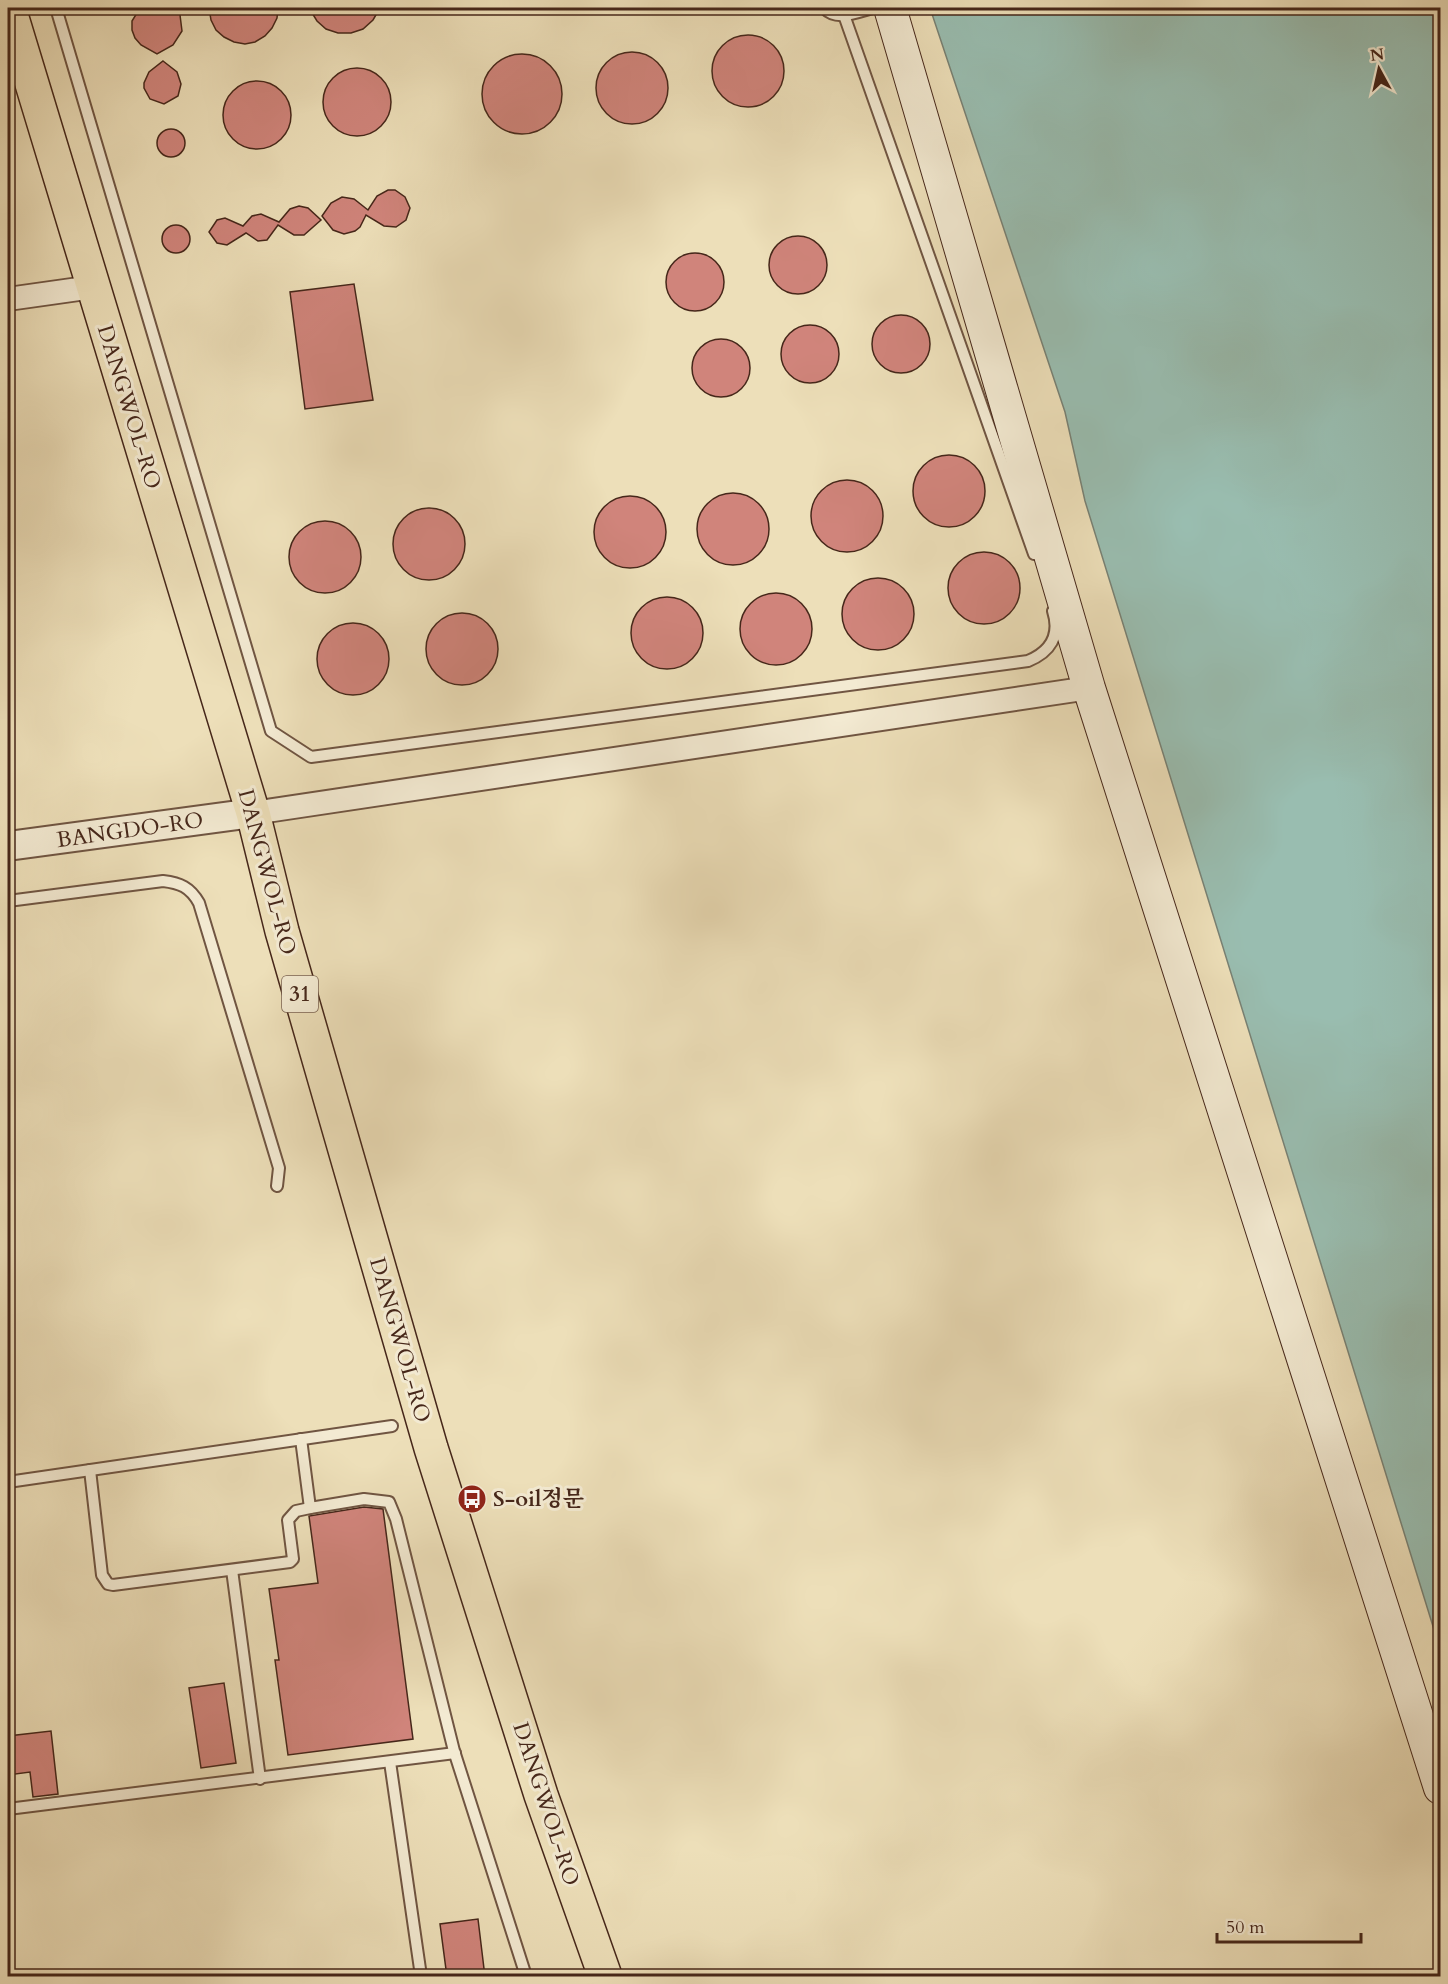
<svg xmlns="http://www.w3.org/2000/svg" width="1448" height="1984" viewBox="0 0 1448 1984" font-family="Cardo,'Noto Serif KR',serif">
	<rect width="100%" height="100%" fill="#eddfb9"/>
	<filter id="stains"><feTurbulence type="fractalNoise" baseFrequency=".00333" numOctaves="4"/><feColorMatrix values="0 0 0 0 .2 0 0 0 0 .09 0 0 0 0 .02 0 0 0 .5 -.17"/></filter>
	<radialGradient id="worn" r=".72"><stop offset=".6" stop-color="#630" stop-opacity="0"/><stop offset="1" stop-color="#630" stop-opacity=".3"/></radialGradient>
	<polygon fill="#99bdb0" stroke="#788174" stroke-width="1.5" points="930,8 1440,8 1440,1649 1085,501 1065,412"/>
	<g fill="#d0847b" stroke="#46271a" stroke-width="1.5">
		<polygon points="140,8 175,8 180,15 182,31 173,45 157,54 141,45 135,38 132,30 132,21"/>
		<polygon points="209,8 278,8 277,18 272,28 265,36 255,42 245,44 234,42 224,37 216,30 211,20"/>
		<polygon points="309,8 380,8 373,20 363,29 351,33 338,33 326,29 317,21"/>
		<circle cx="748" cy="71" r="36"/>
		<circle cx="632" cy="88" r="36"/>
		<circle cx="522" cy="94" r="40"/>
		<polygon points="163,61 177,72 181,84 178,96 164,104 150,99 144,88 144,83 149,72"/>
		<circle cx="357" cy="102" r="34"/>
		<circle cx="257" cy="115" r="34"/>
		<circle cx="171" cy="143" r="14"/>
		<polygon points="388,190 395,190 405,197 410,208 406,220 396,227 384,226 366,215 360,227 355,231 344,234 333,230 322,216 331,203 342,197 354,199 368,210 377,196"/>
		<polygon points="299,206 308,208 321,220 304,235 294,235 278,225 267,240 258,241 246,233 227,245 217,243 209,232 217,220 225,218 243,226 252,216 261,214 279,222 290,209"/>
		<circle cx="176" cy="239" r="14"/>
		<circle cx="798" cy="265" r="29"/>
		<circle cx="695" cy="282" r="29"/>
		<polygon points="354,284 373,400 305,409 290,292"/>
		<circle cx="901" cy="344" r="29"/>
		<circle cx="810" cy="354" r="29"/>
		<circle cx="721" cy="368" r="29"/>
		<circle cx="949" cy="491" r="36"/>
		<circle cx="847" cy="516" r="36"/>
		<circle cx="733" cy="529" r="36"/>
		<circle cx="630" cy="532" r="36"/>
		<circle cx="429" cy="544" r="36"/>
		<circle cx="325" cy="557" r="36"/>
		<circle cx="984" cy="588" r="36"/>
		<circle cx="878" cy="614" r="36"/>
		<circle cx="776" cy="629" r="36"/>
		<circle cx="667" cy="633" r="36"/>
		<circle cx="462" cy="649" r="36"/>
		<circle cx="353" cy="659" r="36"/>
		<polygon points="364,1507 383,1509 413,1739 288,1755 275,1660 279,1660 269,1589 318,1583 309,1516"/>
		<polygon points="224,1683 236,1763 201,1768 189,1688"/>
		<polygon points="51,1731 58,1794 33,1797 30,1772 8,1775 8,1736"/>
		<polygon points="478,1919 485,1977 447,1977 440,1924"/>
	</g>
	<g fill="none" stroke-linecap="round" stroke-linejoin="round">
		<g stroke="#705542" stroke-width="14">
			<g id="service">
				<path d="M56,8L271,731L311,757L1028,661C1050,652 1061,636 1053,611"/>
				<path d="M824,8C837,22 857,12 873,8"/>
				<polyline points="844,15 1034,554"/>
				<path d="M8,901L163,881C180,883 190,887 199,903L279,1168L277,1186"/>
				<polyline points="301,1439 310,1508 364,1499 389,1502 396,1519 454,1751 526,1976"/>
				<polyline points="90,1470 102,1575 108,1584 113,1585 290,1562 293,1559 288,1520 296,1511 310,1508"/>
				<polyline points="8,1482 392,1426"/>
				<polyline points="232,1570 260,1779"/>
				<polyline points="390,1762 421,1976"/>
				<polyline points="8,1809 455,1753"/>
			</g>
		</g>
		<g stroke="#705542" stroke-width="26">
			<g id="minor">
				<polyline points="8,299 93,287"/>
				<polyline points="253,813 1089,688"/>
			</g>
		</g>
		<g stroke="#705542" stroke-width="32">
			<polyline id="tertiary" points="8,846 253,813"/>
		</g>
		<g stroke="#46271a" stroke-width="34">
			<polyline id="secondary" points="890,8 1089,688 1440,1788"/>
		</g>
		<g stroke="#46271a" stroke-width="36">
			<polyline id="primary" points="9,8 253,813 282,931 431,1448 541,1795 605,1976"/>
		</g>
		<use href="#service" stroke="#f3ead2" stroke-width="10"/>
		<use href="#minor" stroke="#f3ead2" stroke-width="22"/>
		<use href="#tertiary" stroke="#f3ead2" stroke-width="28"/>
		<use href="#secondary" stroke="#f3ead2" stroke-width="32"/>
		<use href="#primary" stroke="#eddfb9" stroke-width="33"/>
	</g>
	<defs>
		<g id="bus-disc" transform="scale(1.5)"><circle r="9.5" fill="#8f2418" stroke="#f3ead2"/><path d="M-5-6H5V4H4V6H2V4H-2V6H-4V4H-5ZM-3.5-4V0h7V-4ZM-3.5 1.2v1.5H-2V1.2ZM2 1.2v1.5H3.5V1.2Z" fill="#fff"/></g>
	</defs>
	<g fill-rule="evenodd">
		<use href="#bus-disc" x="472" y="1499"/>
	</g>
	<g text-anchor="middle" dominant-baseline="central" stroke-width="6" stroke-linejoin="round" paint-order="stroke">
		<rect fill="#f3ead2" stroke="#7a6251" stroke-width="1.5" x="282" y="976" width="36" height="36" rx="4.5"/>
		<g font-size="21" font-weight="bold" fill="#46271a">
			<text x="300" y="994">31</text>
		</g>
		<g font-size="22" fill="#46271a" stroke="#f3ead2">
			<text transform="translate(129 407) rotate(73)">DANGWOL-RO</text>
			<text transform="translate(130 830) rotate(-8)">BANGDO-RO</text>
			<text transform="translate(267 872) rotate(75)">DANGWOL-RO</text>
			<text transform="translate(400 1340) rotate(74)">DANGWOL-RO</text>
			<text transform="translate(546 1804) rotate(72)">DANGWOL-RO</text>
		</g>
		<g font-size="22" font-weight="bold" fill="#46271a" stroke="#f3ead2" text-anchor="start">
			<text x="493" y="1499">S-oil정문</text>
		</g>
	</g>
	<rect width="1448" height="1984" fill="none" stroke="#eddfb9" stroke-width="30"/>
	<rect x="9" y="9" width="1430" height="1966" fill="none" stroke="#46271a" stroke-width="3"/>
	<rect x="15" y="15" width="1418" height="1954" fill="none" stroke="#46271a" stroke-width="1.5"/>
	<g transform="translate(1379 69) rotate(352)" stroke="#f3ead2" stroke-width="4.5" paint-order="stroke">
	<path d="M0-4.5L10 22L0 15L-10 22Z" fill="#46271a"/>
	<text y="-9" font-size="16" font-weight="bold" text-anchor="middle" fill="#46271a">N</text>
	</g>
	<path d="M1217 1933v9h144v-9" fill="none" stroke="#46271a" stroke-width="3"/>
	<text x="1226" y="1933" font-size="18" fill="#46271a" stroke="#f3ead2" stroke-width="4.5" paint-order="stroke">50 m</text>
	<rect width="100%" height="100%" filter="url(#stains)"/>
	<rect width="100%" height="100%" fill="url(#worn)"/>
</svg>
